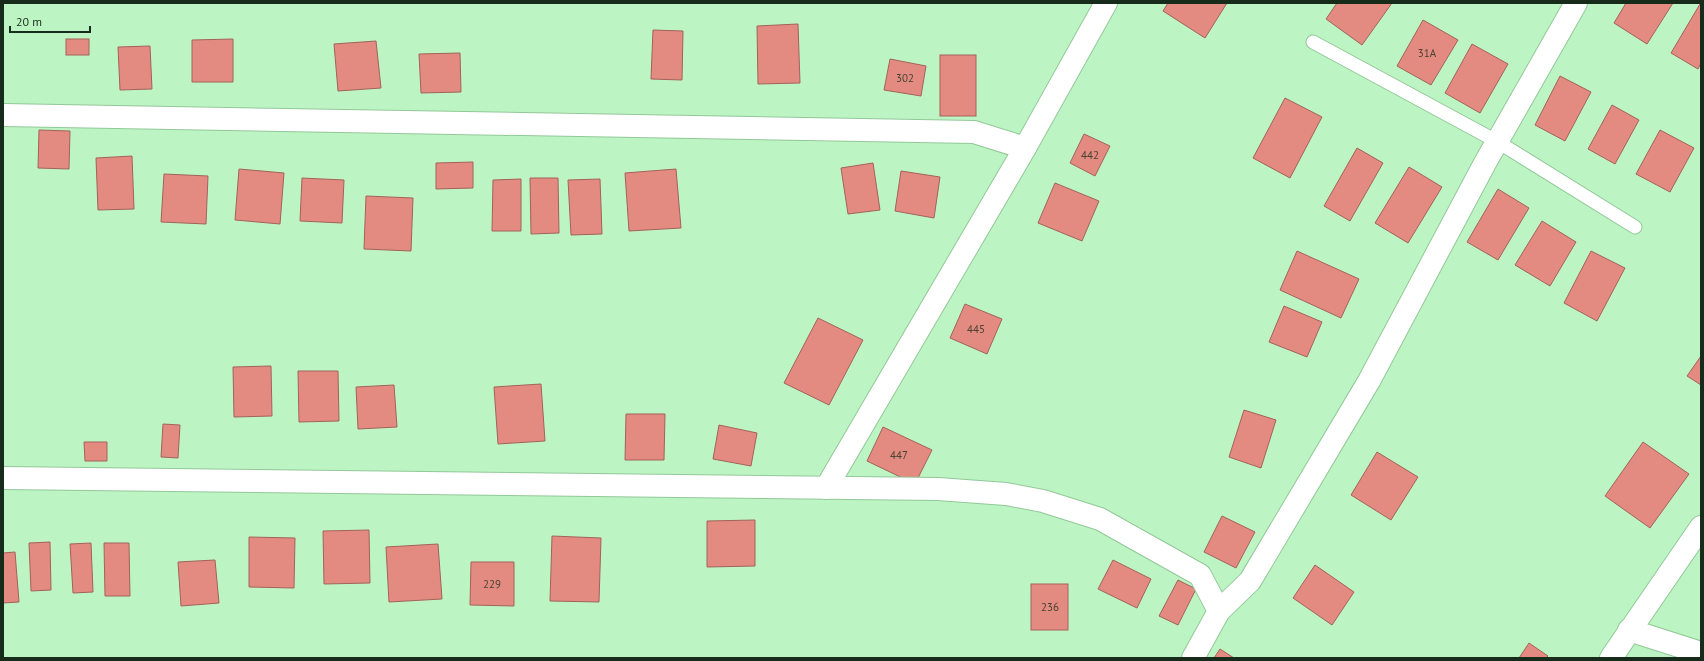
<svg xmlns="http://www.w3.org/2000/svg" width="1704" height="661" viewBox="0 0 1704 661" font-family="'PT Sans',sans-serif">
	<rect width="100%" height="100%" fill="#bdf4c3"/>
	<g fill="#e38b80" stroke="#a3625a">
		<polygon points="1168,3 1227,3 1205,38 1163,11"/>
		<polygon points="1337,3 1392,3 1362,45 1326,19"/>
		<polygon points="1626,3 1673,3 1647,44 1614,23"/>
		<polygon points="1700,4 1701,4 1701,63 1698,69 1671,53"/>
		<polygon points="1423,20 1458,40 1431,85 1397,66"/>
		<polygon points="798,24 800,83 758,84 757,26"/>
		<polygon points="653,30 683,31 682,80 651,79"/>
		<rect x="66" y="39" width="23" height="16"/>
		<polygon points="233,39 233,82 192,82 192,40"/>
		<polygon points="376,41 381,88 338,91 334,44"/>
		<polygon points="1472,44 1508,64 1480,113 1445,93"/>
		<polygon points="150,46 152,89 120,90 118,47"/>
		<polygon points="460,53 461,92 421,93 419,54"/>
		<rect x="940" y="55" width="36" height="61"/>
		<polygon points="890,59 926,66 921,96 884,90"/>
		<polygon points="1560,76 1591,92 1565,141 1535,125"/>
		<polygon points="1285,98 1322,117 1290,178 1253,158"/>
		<polygon points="1612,105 1639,120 1615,164 1588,149"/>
		<polygon points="39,130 70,131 69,169 38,168"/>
		<polygon points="1660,130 1694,148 1670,192 1636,174"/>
		<polygon points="1084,134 1110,146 1095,176 1070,163"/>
		<polygon points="1357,148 1383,163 1350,221 1324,206"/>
		<polygon points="132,156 134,209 98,210 96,158"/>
		<polygon points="473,162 473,188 436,189 436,163"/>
		<polygon points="873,163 880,210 848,214 841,168"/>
		<polygon points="1409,167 1442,187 1408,243 1375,223"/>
		<polygon points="239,169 284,173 280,224 235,220"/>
		<polygon points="676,169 681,228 629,231 625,173"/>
		<polygon points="901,171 940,177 934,218 895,211"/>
		<polygon points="164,174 208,176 206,224 161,222"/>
		<polygon points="302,178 344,180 342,223 300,221"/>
		<polygon points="530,178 558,178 559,233 531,234"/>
		<polygon points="521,179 521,231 492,231 493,180"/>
		<polygon points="600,179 602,234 571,235 568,180"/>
		<polygon points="1055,183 1099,201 1082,241 1038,223"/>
		<polygon points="1498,189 1529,208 1498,260 1467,242"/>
		<polygon points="366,196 413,198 411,251 364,249"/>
		<polygon points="1542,221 1576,242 1550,286 1515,265"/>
		<polygon points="1297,251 1359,279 1341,318 1280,290"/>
		<polygon points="1591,251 1625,268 1597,321 1564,303"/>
		<polygon points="965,304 1002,319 987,354 950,338"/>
		<polygon points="1284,306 1322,322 1307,357 1269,342"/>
		<polygon points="818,318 863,340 829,405 784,383"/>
		<polygon points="1701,356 1701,385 1687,376"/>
		<polygon points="271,366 272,416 234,417 233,367"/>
		<polygon points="298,371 338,371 339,421 299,422"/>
		<polygon points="541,384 545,441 498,444 494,387"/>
		<polygon points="394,385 397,427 358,429 356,387"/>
		<polygon points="1244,410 1276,420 1261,468 1229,457"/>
		<polygon points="626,414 665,414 664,460 625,460"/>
		<polygon points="163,424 180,425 178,458 161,457"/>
		<polygon points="719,425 757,433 751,466 713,459"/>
		<polygon points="883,427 932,450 915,484 867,461"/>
		<polygon points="84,442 107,442 107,461 85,461"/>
		<polygon points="1643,442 1689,474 1650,528 1605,496"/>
		<polygon points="1377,452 1418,477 1391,520 1351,495"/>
		<polygon points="1222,516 1255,532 1236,568 1204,552"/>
		<polygon points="755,520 755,566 707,567 707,521"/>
		<polygon points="369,530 370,583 324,584 323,531"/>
		<polygon points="552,536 601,538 599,602 550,601"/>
		<polygon points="249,537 295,538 294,588 249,587"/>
		<polygon points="50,542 51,590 31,591 29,543"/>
		<polygon points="91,543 93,592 73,593 70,544"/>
		<polygon points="104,543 129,543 130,596 105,596"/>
		<polygon points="438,544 442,599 389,602 386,547"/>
		<polygon points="15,552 19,602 3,603 3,553"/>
		<polygon points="215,560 219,603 181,606 178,562"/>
		<polygon points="1113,560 1151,579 1137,608 1098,589"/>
		<polygon points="471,562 514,562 514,606 470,605"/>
		<polygon points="1315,565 1354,592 1332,625 1293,598"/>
		<polygon points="1178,580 1196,589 1178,625 1159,616"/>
		<rect x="1031" y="584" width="37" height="46"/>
		<polygon points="1529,643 1548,656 1546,658 1519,658"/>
		<polygon points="1220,649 1234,658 1214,658"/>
	</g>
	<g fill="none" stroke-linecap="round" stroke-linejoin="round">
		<g stroke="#93c899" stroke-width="15">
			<polyline id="lane" points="1313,42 1498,142 1635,227"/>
		</g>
		<g stroke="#93c899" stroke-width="24">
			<g id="street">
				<polyline points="3,115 974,132 1025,148"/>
				<polyline points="3,478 938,489 1006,494 1043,501 1100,519 1200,575 1219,611"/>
				<polyline points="826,488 1025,148 1106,3"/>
				<polyline points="1629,630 1701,653"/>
				<polyline points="1193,658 1219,611 1250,581 1369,381 1485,163 1576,3"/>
				<polyline points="1611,658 1701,527"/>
			</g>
		</g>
		<use href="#lane" stroke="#fff" stroke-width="13"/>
		<use href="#street" stroke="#fff" stroke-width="22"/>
	</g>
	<g text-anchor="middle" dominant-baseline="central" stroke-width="3" stroke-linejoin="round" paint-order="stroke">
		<g font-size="11" fill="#494333">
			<text x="1427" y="53">31А</text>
			<text x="905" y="78">302</text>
			<text x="1090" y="155">442</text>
			<text x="976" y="329">445</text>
			<text x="899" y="455">447</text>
			<text x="492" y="584">229</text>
			<text x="1050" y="607">236</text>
		</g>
	</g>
	<rect width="1704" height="661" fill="none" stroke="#162b19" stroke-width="8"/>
	<path d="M10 26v6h80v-6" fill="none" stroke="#162b19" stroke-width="2"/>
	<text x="16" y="26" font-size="12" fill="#162b19" stroke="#bdf4c3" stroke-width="3" paint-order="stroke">20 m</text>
</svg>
